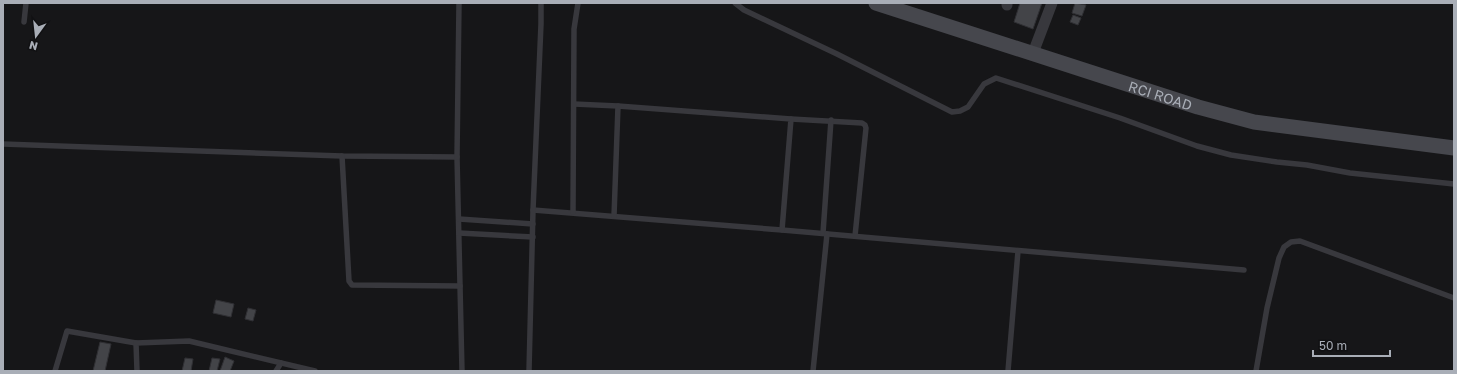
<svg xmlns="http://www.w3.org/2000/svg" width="1457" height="374" viewBox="0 0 1457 374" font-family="'Golos Text',sans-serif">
	<rect width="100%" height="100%" fill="#161618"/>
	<g fill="#434448" stroke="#303034">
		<polygon points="1020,3 1042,3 1033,29 1014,22"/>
		<polygon points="1075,3 1086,5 1082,16 1072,13"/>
		<polygon points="1073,15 1081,18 1078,25 1070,22"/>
		<polygon points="216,300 234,304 231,317 213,313"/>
		<polygon points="248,308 256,310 253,321 245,319"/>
		<polygon points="100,342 111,344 105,371 93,371"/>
		<polygon points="225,357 234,361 230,371 220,371"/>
		<polygon points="185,358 193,359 191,371 182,371"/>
		<polygon points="212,358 220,359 217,371 209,371"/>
	</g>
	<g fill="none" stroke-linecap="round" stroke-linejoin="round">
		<g stroke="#38383d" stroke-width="5.5">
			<polyline points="735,3 744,10 837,54 952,112 960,111 968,107 984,84 996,78 1120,118 1197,146 1231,155 1277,162 1307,165 1350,173 1454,184"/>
			<polyline points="24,22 26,3"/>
			<polyline points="574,104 618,106"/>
			<polyline points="791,119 862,123 865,125 866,128 855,236"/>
			<polyline points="3,144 342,156 457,157 462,371"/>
			<polyline points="342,156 349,281 352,285 460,286"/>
			<polyline points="457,157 459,3"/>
			<polyline points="533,210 782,230 1244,270"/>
			<polyline points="573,212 574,29 578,3"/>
			<polyline points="614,216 618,106 791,119 782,230"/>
			<polyline points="459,219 533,224"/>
			<polyline points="459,233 533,237"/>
			<polyline points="823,233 831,120"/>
			<polyline points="55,371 67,331 136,343"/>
			<polyline points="137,371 136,343 189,341 315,371"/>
			<polyline points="276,371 281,363"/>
			<polyline points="529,371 533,210 541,24 541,3"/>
			<polyline points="813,371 827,234"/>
			<polyline points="1008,371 1018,251"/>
			<polyline points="1256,371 1267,308 1279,258 1284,247 1291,242 1300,241 1454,298"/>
		</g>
		<g stroke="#38383d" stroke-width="11">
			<polyline points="1007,5 1007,3"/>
			<polyline points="1033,53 1052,3"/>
		</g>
		<path stroke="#46474d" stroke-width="15" id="s1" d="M876,3L1198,107L1254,122L1454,148"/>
	</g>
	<g text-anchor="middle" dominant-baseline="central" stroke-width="3" stroke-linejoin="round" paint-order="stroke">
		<g font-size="14" fill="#a9aeb7" stroke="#111113">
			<text stroke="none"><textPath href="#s1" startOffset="299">RCI ROAD</textPath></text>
		</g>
	</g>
	<rect width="1457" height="374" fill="none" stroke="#a9aeb7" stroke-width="8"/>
	<g transform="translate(36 36) rotate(195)" stroke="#111113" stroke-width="3" paint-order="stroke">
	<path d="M0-3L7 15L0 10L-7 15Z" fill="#a9aeb7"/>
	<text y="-6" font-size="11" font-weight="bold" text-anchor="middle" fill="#a9aeb7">N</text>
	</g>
	<path d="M1313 350v6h77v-6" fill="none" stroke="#a9aeb7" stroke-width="2"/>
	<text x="1319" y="350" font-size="12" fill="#a9aeb7" stroke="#111113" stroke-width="3" paint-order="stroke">50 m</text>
</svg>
